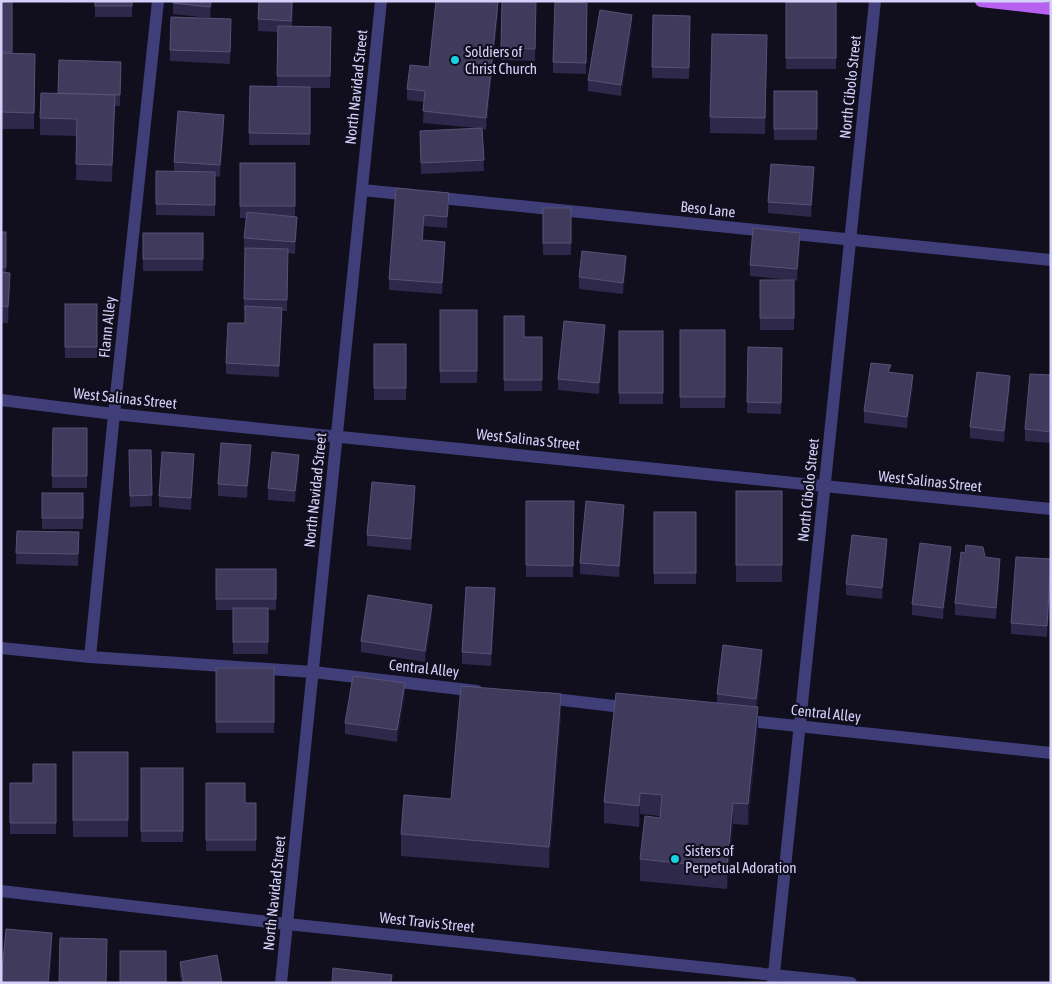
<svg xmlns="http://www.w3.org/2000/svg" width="1052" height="984" viewBox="0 0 1052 984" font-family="'Asap Condensed',sans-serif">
	<rect width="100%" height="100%" fill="#110e1e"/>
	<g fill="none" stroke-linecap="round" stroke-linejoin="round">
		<g stroke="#3f3e78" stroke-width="12">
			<polyline points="362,190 412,195"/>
			<polyline points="431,197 1051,260"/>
			<polyline points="1,400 114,414 1051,509"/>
			<polyline points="1,648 90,657 313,672 477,691"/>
			<polyline points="90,657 114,414 158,1"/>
			<polyline points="546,698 631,708"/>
			<polyline points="740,720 1051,753"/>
			<polyline points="1,891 287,924 851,983"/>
			<polyline points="281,983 381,1"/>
			<polyline points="773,983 875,1"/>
		</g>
		<polyline stroke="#b762ef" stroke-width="12" points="981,1 1051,9"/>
	</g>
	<g fill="#2e294a">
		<polygon points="1,1 12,1 12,53 35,70 34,129 1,129"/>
		<polygon points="62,1 71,1 71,3"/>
		<rect x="95" y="1" width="37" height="16"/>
		<polygon points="173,1 212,1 210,18 231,31 230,64 170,61 170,50 210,18 173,14"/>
		<polygon points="293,1 292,26 331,27 330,88 310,88 310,145 249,145 250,86 277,87 277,32 258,31 258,19"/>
		<rect x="786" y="2" width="50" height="67"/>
		<polygon points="536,11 535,61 501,60 501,48"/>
		<polygon points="498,13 486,130 482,129 484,171 421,174 420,131 476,128 423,123 424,102 407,100 407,89 429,67"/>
		<polygon points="587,14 586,74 553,73 553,62"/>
		<polygon points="690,16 689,79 652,78 652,67"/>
		<polygon points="632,27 621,96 588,91 588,80"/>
		<polygon points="767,35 765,134 710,133 710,117"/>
		<polygon points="121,62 120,106 115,106 112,182 76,180 77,136 40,135 40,118 58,93"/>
		<rect x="774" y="91" width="43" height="49"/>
		<polygon points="224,126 220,177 215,176 215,216 156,215 156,171 174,171 174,162"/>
		<polygon points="240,163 295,163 295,216 297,228 295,254 288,253 287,311 282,311 279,377 226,374 226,363 245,323 245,310 244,310 244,299 245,249 244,249 244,238 246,218 240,218"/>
		<polygon points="814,179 811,217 768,213 768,202"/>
		<polygon points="396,188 449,204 447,228 424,226 423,240 445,253 442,294 389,290 389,279"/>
		<rect x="543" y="208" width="28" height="47"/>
		<polygon points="1,232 6,232 6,272 10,289 8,323 1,323"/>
		<rect x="143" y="233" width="60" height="38"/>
		<polygon points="800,244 797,281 794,280 794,330 760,330 760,280 792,280 750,276 750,265"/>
		<polygon points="626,267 623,294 579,289 579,277"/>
		<rect x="65" y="304" width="32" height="54"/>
		<rect x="440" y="310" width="37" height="73"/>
		<polygon points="504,316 524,337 542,337 542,391 504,391"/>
		<rect x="680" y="330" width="45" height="78"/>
		<rect x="619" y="331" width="44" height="73"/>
		<polygon points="605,336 599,394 558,390 558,379"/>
		<rect x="374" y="344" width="32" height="56"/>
		<polygon points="748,347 782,348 781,414 747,413"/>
		<polygon points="891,372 913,387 907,428 864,423 864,411"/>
		<polygon points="1051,375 1051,443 1025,441 1025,429"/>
		<polygon points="1010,387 1004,442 970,438 970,427"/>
		<polygon points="53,428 87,428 87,488 52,488"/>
		<polygon points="129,450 151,450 152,506 130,507"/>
		<polygon points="251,457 247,498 218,496 218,484"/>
		<polygon points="194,465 191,510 159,507 159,496"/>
		<polygon points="299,466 295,502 268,500 268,488"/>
		<rect x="736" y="491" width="46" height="91"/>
		<rect x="42" y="493" width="41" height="36"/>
		<polygon points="415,497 411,550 367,546 367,535"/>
		<polygon points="526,501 574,501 573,577 526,577"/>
		<rect x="654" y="512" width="42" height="72"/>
		<polygon points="624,516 619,577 580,574 580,563"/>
		<polygon points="17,531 79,543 78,566 16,564"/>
		<polygon points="887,550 882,599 846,595 846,584"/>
		<polygon points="965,553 985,557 1000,570 996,619 955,615 955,603"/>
		<polygon points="951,559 943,619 912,615 912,604"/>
		<polygon points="1051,559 1051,578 1047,637 1011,634 1011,623"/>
		<polygon points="216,569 276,569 276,610 268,610 268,654 233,654 233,610 216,610"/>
		<polygon points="495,600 491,666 462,664 462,652"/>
		<polygon points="432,617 425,662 361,652 361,641"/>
		<polygon points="762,661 757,707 758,728 748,825 733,824 727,889 640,881 640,859 660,816 640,814 639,827 604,823 604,802 717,703 717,694"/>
		<rect x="216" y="668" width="58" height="65"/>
		<polygon points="405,695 397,742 345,734 345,723"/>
		<polygon points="561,715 549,868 401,856 401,834 451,799"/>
		<rect x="73" y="752" width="55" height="85"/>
		<polygon points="56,764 56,834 10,834 10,783 33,783"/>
		<rect x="141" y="768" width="42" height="74"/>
		<polygon points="206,783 245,803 256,803 256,851 206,851"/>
		<polygon points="180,962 222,983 182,983 180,974"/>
	</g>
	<g fill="#1b1631">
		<polygon points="211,1 212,1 210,18 210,7"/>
		<polygon points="498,2 498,13 486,130 486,118"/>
		<polygon points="632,15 632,27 621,96 621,85"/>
		<polygon points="115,95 115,112 112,182 112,165"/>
		<polygon points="224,115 224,126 220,177 220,165"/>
		<polygon points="814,167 814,179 811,217 811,205"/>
		<polygon points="449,193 449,204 447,228 447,217"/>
		<polygon points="424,215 424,226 422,252 422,240"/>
		<polygon points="297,217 297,228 295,254 295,242"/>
		<polygon points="800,233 800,244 797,281 797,269"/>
		<polygon points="445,242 445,253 442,294 442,283"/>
		<polygon points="626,256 626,267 623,294 623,283"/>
		<polygon points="10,273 10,289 8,323 8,307"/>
		<polygon points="282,308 282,320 279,377 279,366"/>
		<polygon points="605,325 605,336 599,394 599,383"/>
		<polygon points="913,375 913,387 907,428 907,417"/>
		<polygon points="1010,376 1010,387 1004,442 1004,431"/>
		<polygon points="251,445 251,457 247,498 247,486"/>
		<polygon points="194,454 194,465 191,510 191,498"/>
		<polygon points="299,455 299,466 295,502 295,491"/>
		<polygon points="415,486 415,497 411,550 411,539"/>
		<polygon points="624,505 624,516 619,577 619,566"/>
		<polygon points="887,539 887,550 882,599 882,588"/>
		<polygon points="951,547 951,559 943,619 943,608"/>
		<polygon points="1000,559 1000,570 996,619 996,608"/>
		<polygon points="1051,567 1051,578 1047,637 1047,626"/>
		<polygon points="495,588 495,600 491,666 491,654"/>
		<polygon points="432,605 432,617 425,662 425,651"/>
		<polygon points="762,650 762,661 756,710 756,699"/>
		<polygon points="405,683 405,695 397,742 397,730"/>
		<polygon points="561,694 561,715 549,868 549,847"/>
		<polygon points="758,707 758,728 748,825 748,804"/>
		<polygon points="640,793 640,814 639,827 639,806"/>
		<polygon points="733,803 733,824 727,889 727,868"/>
		<polygon points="52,933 52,950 50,983 48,983"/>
	</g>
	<g fill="#403b5d" stroke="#575276">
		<rect x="1" y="1" width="11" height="51"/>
		<rect x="95" y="1" width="37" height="5"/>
		<polygon points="173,1 211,1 210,7 173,3"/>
		<polygon points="259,1 292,1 291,21 258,19"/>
		<polygon points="436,1 490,1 498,2 486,118 423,111 425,91 407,89 410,65 429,67"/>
		<polygon points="502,1 536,1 535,49 501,48"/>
		<polygon points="555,2 587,3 586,63 553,62"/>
		<rect x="786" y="2" width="50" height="56"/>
		<polygon points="600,10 632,15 621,85 588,80"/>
		<polygon points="653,15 690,16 689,68 652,67"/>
		<polygon points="171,17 231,19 230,52 170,50"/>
		<polygon points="278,26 331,27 330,76 277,76"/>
		<polygon points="712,34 767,35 765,118 710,117"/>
		<polygon points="1,53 35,54 34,113 1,112"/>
		<polygon points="59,60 121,62 120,95 58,93"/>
		<polygon points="250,86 310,87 310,134 249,133"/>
		<rect x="774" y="91" width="43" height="38"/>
		<polygon points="41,93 115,95 112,165 76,164 77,119 40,118"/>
		<polygon points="178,111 224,115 220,165 174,162"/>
		<polygon points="482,128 484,160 421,163 420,131"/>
		<rect x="240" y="163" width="55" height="43"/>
		<polygon points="771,164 814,167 811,205 768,202"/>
		<polygon points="156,171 215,172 215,205 156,204"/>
		<polygon points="396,188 449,193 447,217 424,215 422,240 445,242 442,283 389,279"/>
		<rect x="543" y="208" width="28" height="35"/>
		<polygon points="247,212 297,217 295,242 244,238"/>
		<polygon points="753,228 800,233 797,269 750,265"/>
		<rect x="1" y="232" width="5" height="35"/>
		<rect x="143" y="233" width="60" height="26"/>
		<polygon points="245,248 288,249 287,300 244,299"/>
		<polygon points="582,251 626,256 623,283 579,277"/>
		<polygon points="1,272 10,273 8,307 1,306"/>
		<rect x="760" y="280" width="34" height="38"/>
		<rect x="65" y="304" width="32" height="43"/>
		<polygon points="245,306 282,308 279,366 226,363 228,323 245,323"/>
		<rect x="440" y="310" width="37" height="61"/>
		<polygon points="504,316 524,316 524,337 542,337 542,380 504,380"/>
		<polygon points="564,321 605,325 599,383 558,379"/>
		<rect x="680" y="330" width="45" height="67"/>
		<rect x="619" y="331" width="44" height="62"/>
		<rect x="374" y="344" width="32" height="44"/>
		<polygon points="748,347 782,348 781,403 747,402"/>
		<polygon points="871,363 891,365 888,372 913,375 907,417 864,411"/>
		<polygon points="977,372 1010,376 1004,431 970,427"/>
		<polygon points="1030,374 1051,375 1051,432 1025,429"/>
		<polygon points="53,428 87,428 87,476 52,476"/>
		<polygon points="221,443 251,445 247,486 218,484"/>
		<polygon points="129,450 151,450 152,495 130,496"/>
		<polygon points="162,452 194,454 191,498 159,496"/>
		<polygon points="272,452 299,455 295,491 268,488"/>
		<polygon points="372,482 415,486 411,539 367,535"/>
		<rect x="736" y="491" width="46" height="74"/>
		<rect x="42" y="493" width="41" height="25"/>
		<polygon points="526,501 574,501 573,566 526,565"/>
		<polygon points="586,501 624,505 619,566 580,563"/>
		<rect x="654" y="512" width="42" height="61"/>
		<polygon points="17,531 79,532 78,554 16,553"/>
		<polygon points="852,535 887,539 882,588 846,584"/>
		<polygon points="920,543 951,547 943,608 912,604"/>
		<polygon points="966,545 983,547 985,557 1000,559 996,608 955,603 961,552 965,553"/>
		<polygon points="1016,557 1051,559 1047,626 1011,623"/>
		<rect x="216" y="569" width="60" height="30"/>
		<polygon points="466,587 495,588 491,654 462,652"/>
		<polygon points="368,595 432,605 425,651 361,641"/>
		<rect x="233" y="608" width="35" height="34"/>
		<polygon points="723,645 762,650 756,699 717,694"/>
		<rect x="216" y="668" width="58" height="54"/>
		<polygon points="353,676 405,683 397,730 345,723"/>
		<polygon points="461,686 561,694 549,847 401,834 404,795 451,799"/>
		<polygon points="616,693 758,707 748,804 733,803 727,868 640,859 645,816 660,818 662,795 640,793 639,806 604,802"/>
		<rect x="73" y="752" width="55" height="68"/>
		<polygon points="33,764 56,764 56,823 10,823 10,783 33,783"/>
		<rect x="141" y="768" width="42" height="63"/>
		<polygon points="206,783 245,783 245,803 256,803 256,840 206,840"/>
		<polygon points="6,929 52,933 48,983 1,983"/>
		<polygon points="60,938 107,939 106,983 59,983"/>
		<rect x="120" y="951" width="46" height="32"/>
		<polygon points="217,955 222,983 184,983 180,962"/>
		<polygon points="333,968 392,975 391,983 332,983"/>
	</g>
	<g fill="#17d0e0" stroke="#110e1e" stroke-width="2">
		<circle cx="455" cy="60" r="5"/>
		<circle cx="675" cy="859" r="5"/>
	</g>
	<g text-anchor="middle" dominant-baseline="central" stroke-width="4.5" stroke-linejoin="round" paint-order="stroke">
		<g font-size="15" fill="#d4d0fa" stroke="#110e1e" text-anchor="start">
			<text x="465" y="51">Soldiers of<tspan x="465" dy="17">Christ Church</tspan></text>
			<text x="685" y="850">Sisters of<tspan x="685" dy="17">Perpetual Adoration</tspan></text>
		</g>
		<g font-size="15" fill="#d4d0fa" stroke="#110e1e">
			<text transform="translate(356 87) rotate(-84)">North Navidad Street</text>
			<text transform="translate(850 87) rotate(-84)">North Cibolo Street</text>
			<text transform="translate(708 209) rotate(6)">Beso Lane</text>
			<text transform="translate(107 327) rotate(-84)">Flann Alley</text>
			<text transform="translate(125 398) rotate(6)">West Salinas Street</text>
			<text transform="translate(528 439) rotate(6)">West Salinas Street</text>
			<text transform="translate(930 481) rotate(6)">West Salinas Street</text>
			<text transform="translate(315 490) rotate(-84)">North Navidad Street</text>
			<text transform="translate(808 490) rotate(-84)">North Cibolo Street</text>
			<text transform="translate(424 668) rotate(6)">Central Alley</text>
			<text transform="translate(826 713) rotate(6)">Central Alley</text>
			<text transform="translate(274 893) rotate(-84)">North Navidad Street</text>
			<text transform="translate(427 922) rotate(6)">West Travis Street</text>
		</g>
	</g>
	<rect width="1052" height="984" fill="none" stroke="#d4d0fa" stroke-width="5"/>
</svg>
